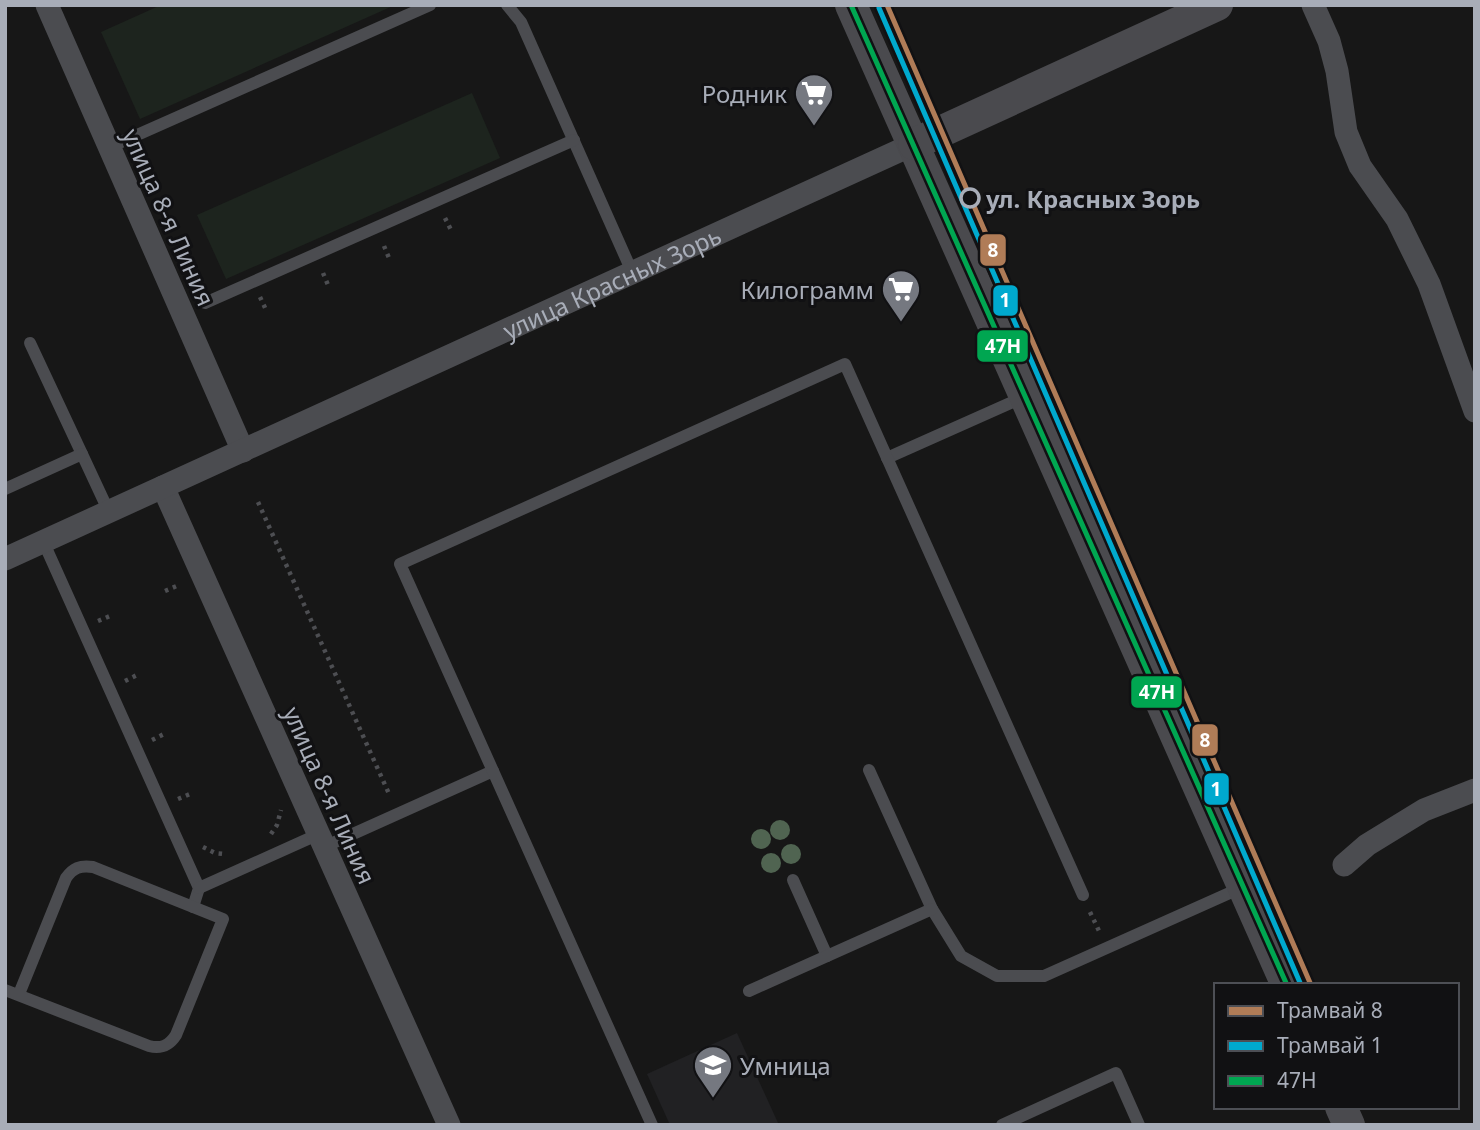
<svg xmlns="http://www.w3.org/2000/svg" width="1480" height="1130" viewBox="0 0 1480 1130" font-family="'Noto Sans',sans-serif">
	<rect width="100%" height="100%" fill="#171717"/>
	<polygon fill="#212123" points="737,1033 779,1125 670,1125 647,1074"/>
	<g fill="#1d241e">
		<polygon points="161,5 395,5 140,119 101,32"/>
		<polygon points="472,93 500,158 226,279 197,215"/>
	</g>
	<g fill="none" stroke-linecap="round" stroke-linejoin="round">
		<g stroke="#4d4e52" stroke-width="4.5" stroke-dasharray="3.5 5" stroke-linecap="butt">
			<polyline points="445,218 451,230"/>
			<polyline points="384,246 389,258"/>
			<polyline points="323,273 328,285"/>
			<polyline points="260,297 267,312"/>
			<polyline points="258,502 390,796"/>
			<polyline points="165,591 179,585"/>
			<polyline points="98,621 110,616"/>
			<polyline points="125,681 137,675"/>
			<polyline points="152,740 164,734"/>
			<polyline points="178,799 190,794"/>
			<polyline points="271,834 277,825 281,810"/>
			<polyline points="203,847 215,853 224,854"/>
			<polyline points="1090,912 1100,933"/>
		</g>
		<g stroke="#4b4c50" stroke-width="12">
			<polyline points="507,5 521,22 633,274"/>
			<polyline points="110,147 430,5"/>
			<polyline points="205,303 574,140"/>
			<polyline points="30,343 82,454"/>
			<polyline points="887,458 1024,397"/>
			<polyline points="5,489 82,454 109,512"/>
			<polyline points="43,541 199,888 193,907"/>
			<polyline points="869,770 932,909 961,956 997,976 1044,976 1243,887"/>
			<polyline points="324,847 493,771"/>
			<polyline points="793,880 827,956"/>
			<polyline points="199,888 319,834"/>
			<path d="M5,990L149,1046C161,1049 169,1046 176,1035L223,919L93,867C80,865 73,868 66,878L19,994"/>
			<polyline points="749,991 932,909"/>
			<polyline points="652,1125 400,564 845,364 1083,895"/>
			<polyline points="1002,1125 1116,1073 1139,1125"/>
		</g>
		<g stroke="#4b4c50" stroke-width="23">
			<polyline points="47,5 243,451"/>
			<polyline points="1313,5 1329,41 1337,71 1346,132 1360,166 1397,219 1429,284 1475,411"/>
			<polyline points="163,487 449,1125"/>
			<path id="s1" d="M5,559L914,144"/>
			<polyline points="1344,865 1367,845 1424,810 1475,790"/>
		</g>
		<g stroke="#4a4a4e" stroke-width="32">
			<polyline points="851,5 1287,985"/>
			<polyline points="914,144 1217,5"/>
			<polyline points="1341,1107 1349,1125"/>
		</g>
		<g stroke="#111113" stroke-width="10">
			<polyline id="bus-1" points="851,5 1287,985"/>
		</g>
		<use href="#bus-1" stroke="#00a651" stroke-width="5"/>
		<g stroke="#111113" stroke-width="10">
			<polyline id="tram-1" points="887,5 1311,985"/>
		</g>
		<g stroke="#111113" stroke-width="10">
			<polyline id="tram-2" points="879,8 1301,985"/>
		</g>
		<use href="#tram-1" stroke="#b07c57" stroke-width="5"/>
		<use href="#tram-2" stroke="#00a9ce" stroke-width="5"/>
	</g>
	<g fill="#506451">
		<circle cx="780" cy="830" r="10"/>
		<circle cx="761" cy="839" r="10"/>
		<circle cx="791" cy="854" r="10"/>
		<circle cx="771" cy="863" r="10"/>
	</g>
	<defs>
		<g id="supermarket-pin" transform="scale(2.0125)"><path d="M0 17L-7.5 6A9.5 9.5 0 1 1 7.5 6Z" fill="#757880" stroke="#111113"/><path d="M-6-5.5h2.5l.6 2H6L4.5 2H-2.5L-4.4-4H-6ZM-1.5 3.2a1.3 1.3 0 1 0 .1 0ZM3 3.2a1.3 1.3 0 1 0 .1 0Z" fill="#fff"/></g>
		<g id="school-pin" transform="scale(2.0125)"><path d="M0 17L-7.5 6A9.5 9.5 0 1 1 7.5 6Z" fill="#757880" stroke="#111113"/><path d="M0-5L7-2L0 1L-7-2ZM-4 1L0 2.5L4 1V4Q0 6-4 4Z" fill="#fff"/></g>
	</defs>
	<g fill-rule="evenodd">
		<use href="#supermarket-pin" x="814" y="93"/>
		<use href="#supermarket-pin" x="901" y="289"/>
		<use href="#school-pin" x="713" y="1065"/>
	</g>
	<circle fill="#111113" stroke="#a8adb8" stroke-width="3.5" cx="970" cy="198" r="9"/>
	<g text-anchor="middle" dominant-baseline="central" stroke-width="6" stroke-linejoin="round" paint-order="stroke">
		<g font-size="24" fill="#a8adb8" stroke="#111113" text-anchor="end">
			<text x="787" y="93">Родник</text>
			<text x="874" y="289">Килограмм</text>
			<text x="740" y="1065" text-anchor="start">Умница</text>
		</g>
		<g font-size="24" font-weight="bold" fill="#a8adb8" stroke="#111113" text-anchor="start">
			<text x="986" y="198">ул. Красных Зорь</text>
		</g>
		<g font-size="24" fill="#a8adb8" stroke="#111113">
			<text transform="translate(169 217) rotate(66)">улица 8-я Линия</text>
			<text stroke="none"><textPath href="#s1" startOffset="667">улица Красных Зорь</textPath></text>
			<text transform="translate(330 795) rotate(66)">улица 8-я Линия</text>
		</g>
	</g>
	<g stroke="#111113" stroke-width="2.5">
		<rect x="979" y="233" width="28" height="34" rx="7" fill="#b07c57"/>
		<rect x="992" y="284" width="27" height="33" rx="7" fill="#00a9ce"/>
		<rect x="976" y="329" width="53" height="34" rx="7" fill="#00a651"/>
		<rect x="1130" y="675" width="53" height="34" rx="7" fill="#00a651"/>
		<rect x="1191" y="723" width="28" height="34" rx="7" fill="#b07c57"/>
		<rect x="1203" y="772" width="27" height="34" rx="7" fill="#00a9ce"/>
	</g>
	<g font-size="19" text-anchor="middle" font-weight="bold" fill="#fff">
		<text x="993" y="257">8</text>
		<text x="1005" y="307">1</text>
		<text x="1003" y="353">47Н</text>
		<text x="1157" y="699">47Н</text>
		<text x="1205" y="747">8</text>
		<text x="1216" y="796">1</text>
	</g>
	<rect width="1480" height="1130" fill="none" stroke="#a8adb8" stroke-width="14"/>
	<rect x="1214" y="983" width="245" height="126" fill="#111113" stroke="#4d4f55" stroke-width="2"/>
	<rect x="1228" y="1006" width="35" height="10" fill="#b07c57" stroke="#4d4f55" stroke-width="2"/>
	<text x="1277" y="1018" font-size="21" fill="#a8adb8">Трамвай 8</text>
	<rect x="1228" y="1041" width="35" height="10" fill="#00a9ce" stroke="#4d4f55" stroke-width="2"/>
	<text x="1277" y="1053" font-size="21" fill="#a8adb8">Трамвай 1</text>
	<rect x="1228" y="1076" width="35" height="10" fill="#00a651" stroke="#4d4f55" stroke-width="2"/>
	<text x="1277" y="1088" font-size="21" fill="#a8adb8">47Н</text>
</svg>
